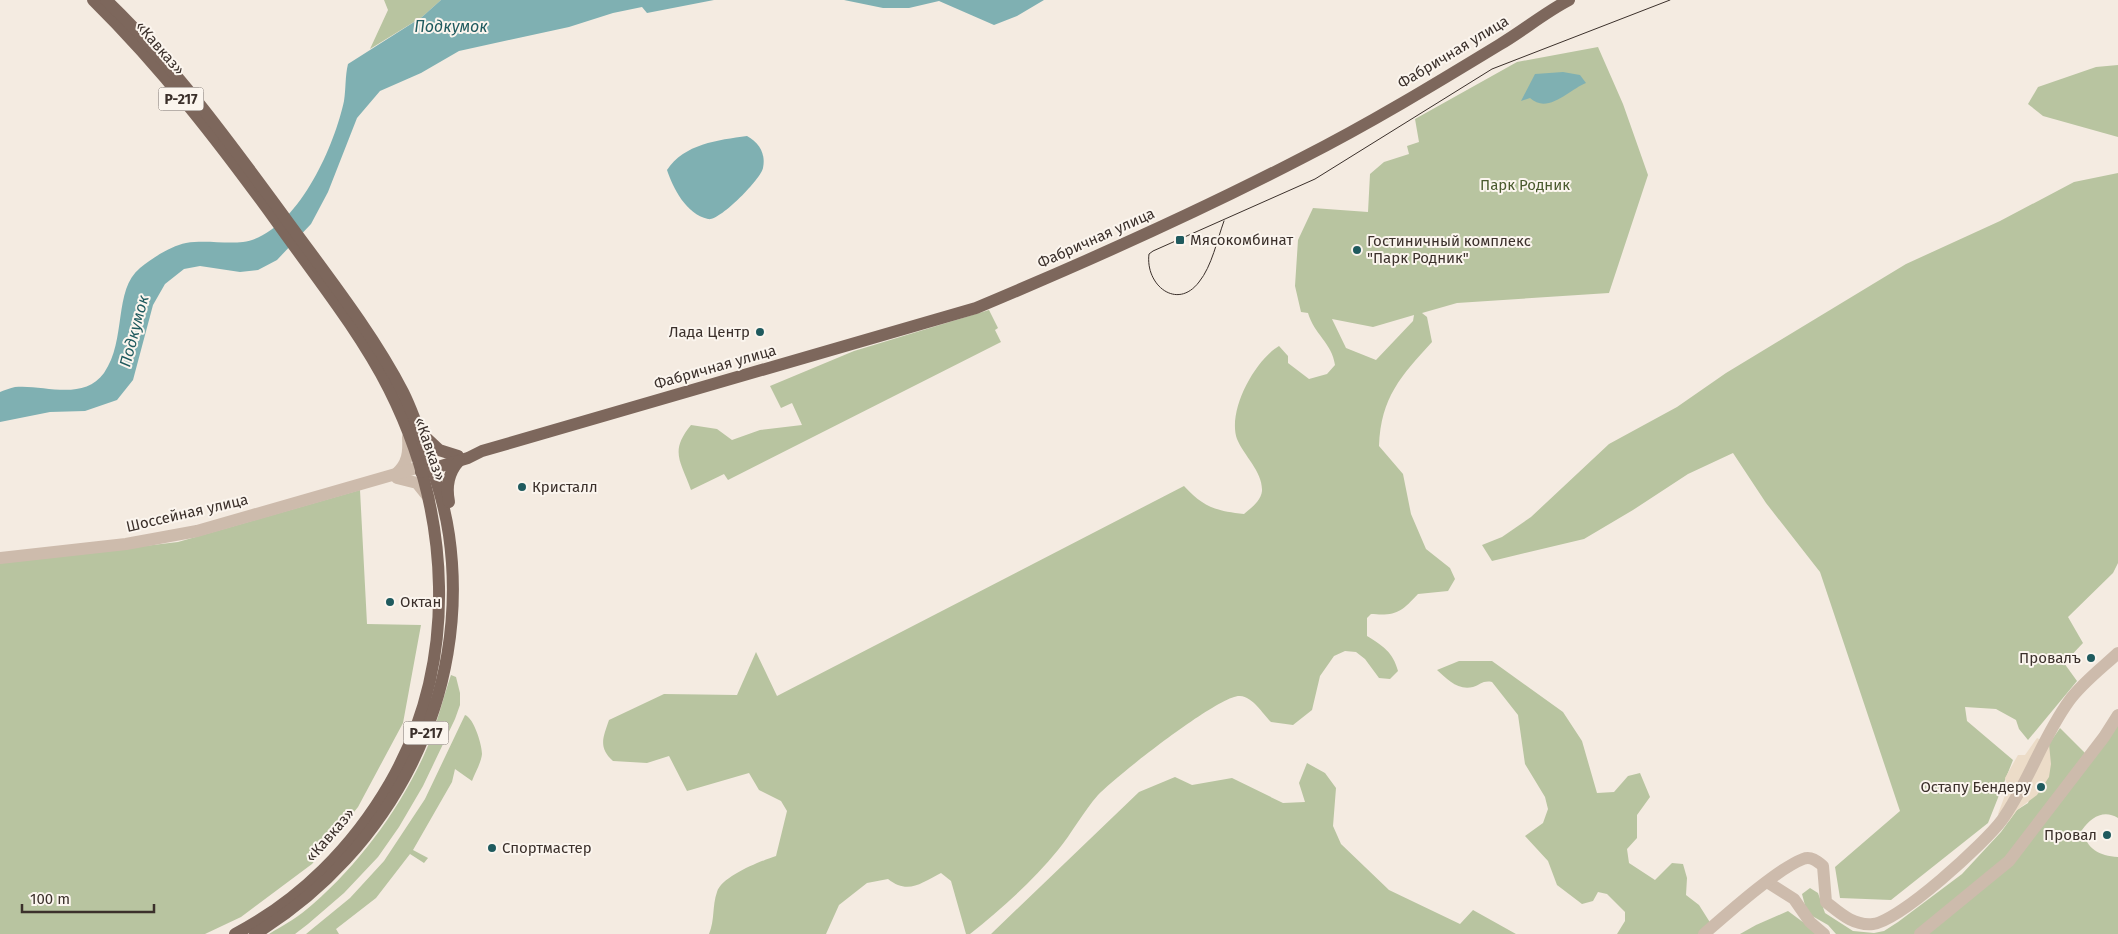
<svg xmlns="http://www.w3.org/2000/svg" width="2118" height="934" viewBox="0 0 2118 934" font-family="'Fira Sans',sans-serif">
	<rect width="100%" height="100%" fill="#f4ebe1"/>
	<g fill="#b8c4a0" fill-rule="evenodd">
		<polygon points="384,0 441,0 422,17 370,49 388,10"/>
		<path d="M1598,47L1623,104L1648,175L1609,293L1457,303L1422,313L1427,317L1432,342C1401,376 1381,397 1379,446L1403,474L1411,514L1426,549L1450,568L1455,579L1448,591L1418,594C1401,612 1397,616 1371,614L1367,618V636C1383,646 1393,652 1398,671L1390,679L1379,678L1365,659L1356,652L1345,651L1334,656L1320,676L1312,710L1293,725L1271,722C1262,713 1253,697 1240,696C1220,694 1115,777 1098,795C1083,812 1072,833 1058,850C1032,882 1001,909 970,934H966L951,881L941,873C921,883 908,895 888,879L867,883L839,905L826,934H709C715,920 712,906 717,892C722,876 761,861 776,856L787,811L781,801L759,790L749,773L687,791L669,756L647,763L613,761C598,747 603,738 609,720L664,694L737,695L756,652L777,696L1184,486C1203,507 1216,511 1244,514C1251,508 1261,501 1262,491C1263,472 1244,456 1237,439C1227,411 1255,360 1279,346L1288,356V363L1309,379L1327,374L1335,365C1332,343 1314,334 1308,313L1301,312L1295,286L1298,240L1313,208L1368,212L1370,174L1384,162L1409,154L1407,146L1419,142L1415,119L1517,62ZM1414,315L1413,321L1376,360L1346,348L1332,319L1373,327Z"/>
		<polygon points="2118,65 2118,137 2043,116 2028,104 2038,87 2096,67"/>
		<polygon points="2118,173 2118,563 2113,573 2068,617 2083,643 2064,663 2077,681 2028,740 2019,729 2016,720 1996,709 1965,707 1967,721 2013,760 1988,823 1891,900 1840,898 1835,867 1900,811 1820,572 1766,503 1733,453 1688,474 1633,510 1584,539 1492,561 1482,545 1502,537 1531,517 1609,444 1677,407 1726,373 1906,264 2000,221 2074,182"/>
		<path d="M989,310L998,328L995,330L1001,342L728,480L724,474L691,490C681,461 669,452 691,425L717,429L732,440L760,430L802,425L792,403L781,408L770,386L854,351Z"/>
		<polygon points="360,490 367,624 421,625 403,723 358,807 312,864 241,917 205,934 0,934 0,563 178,542"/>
		<path d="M1459,661H1492L1563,712L1582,741L1597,793L1614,792L1628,776L1640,773L1650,797L1637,815V838L1627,849L1629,863L1655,880L1672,863L1683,864L1687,878L1686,895L1699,905L1711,924L1698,934H1617L1625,921V912L1607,894L1598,892L1593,901L1582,904L1557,885L1548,861L1525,836L1543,823L1548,809L1545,797L1525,764L1518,715L1492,682C1483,680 1480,685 1473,687C1458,691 1447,679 1437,670Z"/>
		<path d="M451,675L456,677L460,693V705L455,719L423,786L399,827L378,857L344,893L308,924L295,934H269C284,925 300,916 313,904C359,864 399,810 424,755C436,729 442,701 451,675Z"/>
		<path d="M465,715C474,718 482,745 482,754C481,763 475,773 472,781L455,769L452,782L413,850L428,858L424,863L410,854L376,898L336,929L339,934H306L350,898L384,861L425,799Z"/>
		<path d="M2118,720V818C2104,809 2091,817 2082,830C2087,849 2099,856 2118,857V934H1836L1828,925L1807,913L1802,894L1810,888L1818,893L1825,913L1853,931L1874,933L1884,931L1898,922L1962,874L2001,832L2017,810L2028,803L2049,744L2060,728L2085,753Z"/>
		<polygon points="1307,763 1325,773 1336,788 1333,826 1341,844 1389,890 1460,924 1473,910 1516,934 991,934 1139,792 1175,777 1192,785 1232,778 1283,803 1305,802 1299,783"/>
		<polygon points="1788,911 1819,934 1740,934 1756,925"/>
	</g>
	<polygon fill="#ecdcc8" points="2037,738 2049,744 2051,764 2049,777 2037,795 2017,810 2009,821 1998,814 2008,787 2005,778 2018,755 2025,755"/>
	<g fill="#7fb0b2">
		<path d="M441,0H714L647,13L642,7L613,13L569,27L459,51L421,73L380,91L357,118L328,192L311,224L277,260L258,270L240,272L200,266L184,269L165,284L153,305L133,380L117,400L85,411L50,412L0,422V392C5,390 10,388 15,387C43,384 83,402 104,373C127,340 113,290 140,268C152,258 171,246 186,243C205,240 225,244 243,242C296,234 334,148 344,101C346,89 345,76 348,64L422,17Z"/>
		<polygon points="844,0 1044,0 1017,16 994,25 939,1 909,8 883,8"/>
		<path d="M1563,72L1580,75L1586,83C1570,89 1548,115 1530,98L1521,101L1535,74Z"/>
		<path d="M747,136C759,143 766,153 763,168C761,179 719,222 708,219C686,214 673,188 667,170C684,144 718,140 747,136Z"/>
	</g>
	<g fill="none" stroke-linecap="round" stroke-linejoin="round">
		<g stroke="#cdbbac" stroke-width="12">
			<path d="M396,474C408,464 409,452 408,437"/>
			<polyline points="397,478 417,483 429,498"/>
			<polyline points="0,558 126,544 197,531 420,467"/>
			<polyline points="1767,882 1794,899 1810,922 1824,934"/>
			<path d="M1704,934C1727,914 1777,869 1803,859C1811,856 1817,861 1823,866L1826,902C1840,913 1853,926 1873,924C1900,921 1985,843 2002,820C2029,782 2042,738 2069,701C2082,683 2102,668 2118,653"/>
			<polyline points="1920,934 2009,861 2104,737 2118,715"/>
		</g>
		<g stroke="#7d675c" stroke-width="12">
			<path d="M93,0C162,68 222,146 279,225C316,277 360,332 389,389C451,512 460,661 390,783C353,847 300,900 235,934"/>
			<path d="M106,0C170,61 228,140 280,211C321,268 371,330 403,392C413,412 420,433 427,454C437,481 445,507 449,535C472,696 391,851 255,934"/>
			<polyline points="423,435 439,450 458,456"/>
			<path d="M421,472L468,458L482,451L976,308C1086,262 1196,213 1302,158C1369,124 1435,84 1499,45C1523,31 1544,13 1569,0"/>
			<path d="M449,502C446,487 448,473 459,461"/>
		</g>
		<path stroke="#3b302b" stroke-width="1" d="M1224,221C1217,240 1212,266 1199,282C1177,311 1145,285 1149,254L1153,251L1315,179L1492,69L1670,0"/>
	</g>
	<g fill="#1f5a5e" stroke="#fbf5ee" stroke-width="2">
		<rect x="1175" y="235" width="10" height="10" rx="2.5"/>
		<circle cx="1357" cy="250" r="5"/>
		<circle cx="760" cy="332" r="5"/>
		<circle cx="522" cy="487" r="5"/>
		<circle cx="390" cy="602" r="5"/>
		<circle cx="2091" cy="658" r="5"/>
		<circle cx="2041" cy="787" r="5"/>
		<circle cx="2107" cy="835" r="5"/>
		<circle cx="492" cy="848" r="5"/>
	</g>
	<g text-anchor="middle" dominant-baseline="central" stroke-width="4" stroke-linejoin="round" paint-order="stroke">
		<g fill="#fbf5ee" stroke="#756b66" stroke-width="1">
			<rect x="158.5" y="87.5" width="45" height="23" rx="4"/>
			<rect x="403.5" y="721.5" width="45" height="23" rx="4"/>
		</g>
		<g font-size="14" font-weight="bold" fill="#3b302b">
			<text x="181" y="99">Р-217</text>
			<text x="426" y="733">Р-217</text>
		</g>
		<g font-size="15" fill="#3b302b" stroke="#fbf5ee">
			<text transform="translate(160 48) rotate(49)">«Кавказ»</text>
			<text transform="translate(1453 52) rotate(-31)">Фабричная улица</text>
			<text transform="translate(1096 238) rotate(-24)">Фабричная улица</text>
			<text transform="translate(715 367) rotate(-16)">Фабричная улица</text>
			<text transform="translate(430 449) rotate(71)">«Кавказ»</text>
			<text transform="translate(187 513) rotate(-13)">Шоссейная улица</text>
			<text transform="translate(330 835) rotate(-49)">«Кавказ»</text>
		</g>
		<g font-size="15" fill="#4a5a2e" stroke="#fbf5ee">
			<text x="1525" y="185">Парк Родник</text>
		</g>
		<g font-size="15" fill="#3b302b" stroke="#fbf5ee" text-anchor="start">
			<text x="1190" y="240">Мясокомбинат</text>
			<text x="1367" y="241">Гостиничный комплекс<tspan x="1367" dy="17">"Парк Родник"</tspan></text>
			<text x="750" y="332" text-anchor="end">Лада Центр</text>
			<text x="532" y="487">Кристалл</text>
			<text x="400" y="602">Октан</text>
			<text x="2081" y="658" text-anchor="end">Провалъ</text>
			<text x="2031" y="787" text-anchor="end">Остапу Бендеру</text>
			<text x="2097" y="835" text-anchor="end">Провал</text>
			<text x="502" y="848">Спортмастер</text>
		</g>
		<g font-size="16" font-style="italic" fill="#1f5a5e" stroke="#fbf5ee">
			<text x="451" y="26">Подкумок</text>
			<text transform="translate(134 331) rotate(-75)">Подкумок</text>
		</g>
	</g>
	<path d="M22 904v8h132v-8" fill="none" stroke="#3b302b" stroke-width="2.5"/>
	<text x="30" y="904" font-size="15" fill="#3b302b" stroke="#fbf5ee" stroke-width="4" paint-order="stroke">100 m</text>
</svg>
